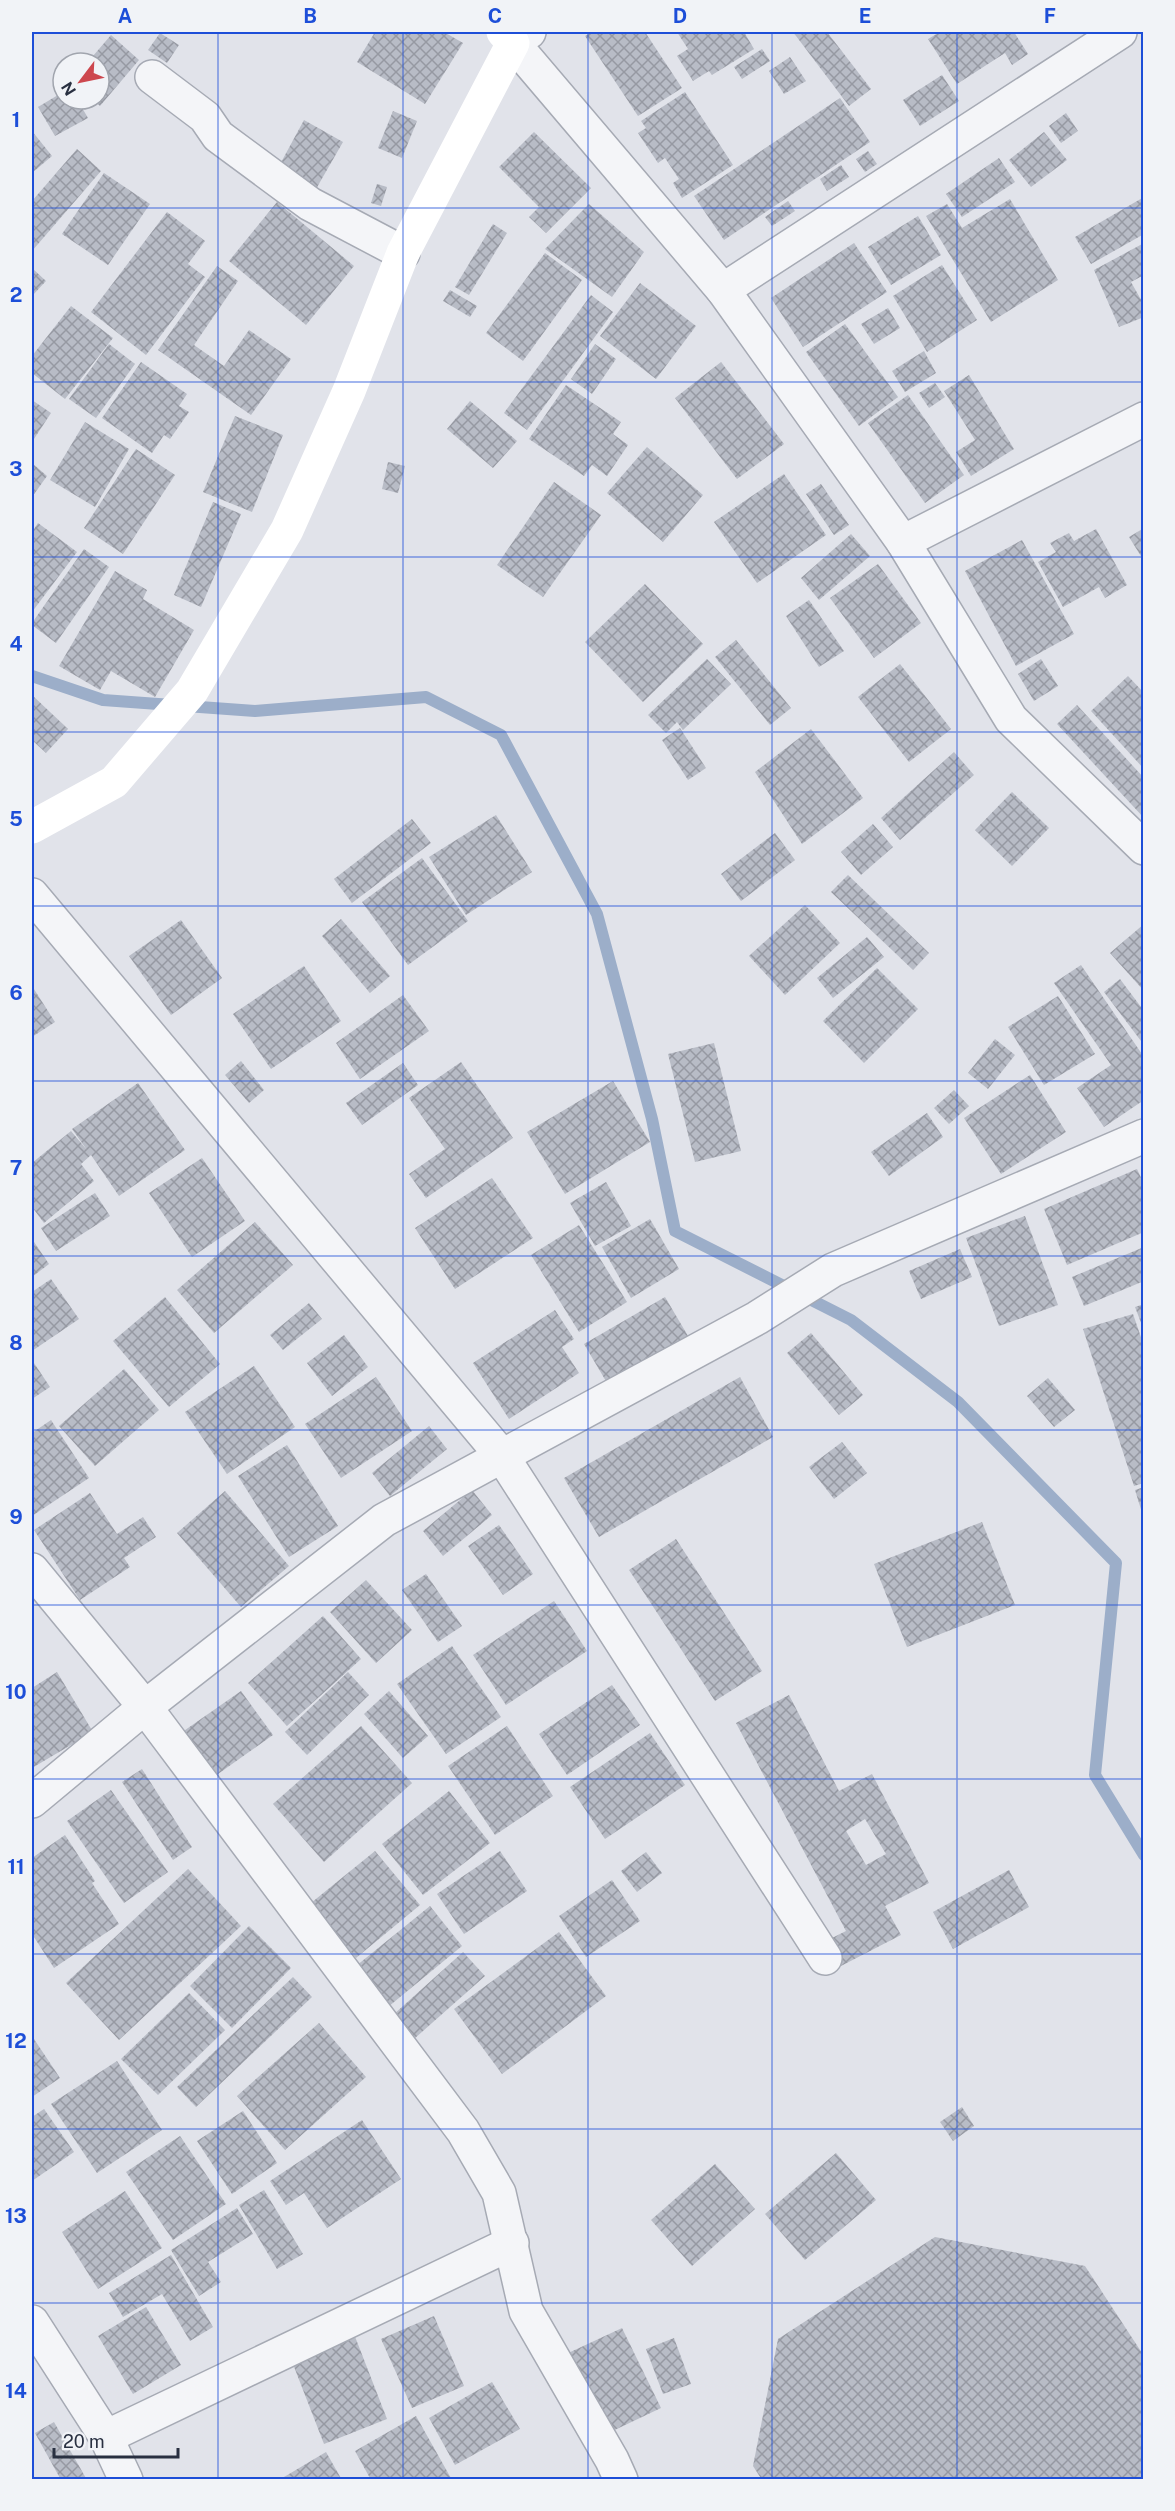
<svg xmlns="http://www.w3.org/2000/svg" width="1175" height="2511" viewBox="0 0 1175 2511" font-family="'Public Sans',sans-serif">
	<defs>
		<pattern id="building-cross-hatch" width="8" height="8" patternUnits="userSpaceOnUse" patternTransform="scale(1.5)"><rect width="8" height="8" fill="#b8bcc6"/><path d="M0 0l8 8M0 8l8-8" fill="none" stroke="#9699a2"/></pattern>
	</defs>
	<rect width="100%" height="100%" fill="#e1e3ea"/>
	<g fill="none" stroke-linecap="round" stroke-linejoin="round">
		<polyline stroke="#9caec9" stroke-width="12" points="32,676 103,700 255,711 426,697 501,735 597,914 652,1119 675,1231 851,1320 958,1402 1116,1563 1095,1775 1144,1855"/>
	</g>
	<g fill="url(#building-cross-hatch)" fill-rule="evenodd">
		<polygon points="375,32 444,32 463,43 425,104 357,62"/>
		<polygon points="592,32 645,32 682,88 638,116 585,36"/>
		<polygon points="677,32 744,32 754,49 712,75 709,71 693,81 677,56 688,49"/>
		<polygon points="793,32 827,32 871,89 849,106"/>
		<polygon points="940,32 1014,32 1028,54 1012,65 1005,53 957,84 928,39"/>
		<polygon points="160,33 179,45 167,63 148,50"/>
		<polygon points="111,35 139,60 100,106 92,99 99,99 99,63 87,63"/>
		<polygon points="762,49 770,61 742,79 734,67"/>
		<polygon points="790,57 806,81 784,94 769,71"/>
		<polygon points="942,75 959,101 920,126 903,100"/>
		<polygon points="63,92 63,99 77,99 88,118 55,136 38,107"/>
		<polygon points="685,92 733,165 682,198 673,183 679,179 665,158 658,163 638,133 646,128 641,121"/>
		<polygon points="840,98 870,142 724,240 694,196"/>
		<polygon points="393,111 417,121 402,158 378,148"/>
		<polygon points="1066,113 1078,131 1061,143 1049,126"/>
		<polygon points="304,120 343,142 316,189 278,168"/>
		<polygon points="32,131 52,156 32,173"/>
		<polygon points="534,132 591,188 546,233 529,217 539,207 499,167"/>
		<polygon points="1044,132 1067,160 1031,187 1009,160"/>
		<polygon points="77,149 101,171 32,251 32,201"/>
		<polygon points="868,151 877,164 865,172 856,159"/>
		<polygon points="999,158 1015,182 962,217 946,194"/>
		<polygon points="841,165 849,177 827,191 820,179"/>
		<polygon points="104,173 150,204 108,265 62,234"/>
		<polygon points="377,184 387,187 381,206 371,203"/>
		<polygon points="1144,197 1144,234 1091,264 1075,237"/>
		<polygon points="1010,199 1058,280 991,322 926,216 947,204 962,228"/>
		<polygon points="788,201 795,211 772,226 765,217"/>
		<polygon points="277,202 354,266 306,325 229,261"/>
		<polygon points="589,204 644,252 612,297 545,249"/>
		<polygon points="167,212 205,241 188,264 205,277 146,355 91,312"/>
		<polygon points="918,216 941,255 891,285 868,247"/>
		<polygon points="493,224 507,233 469,295 455,287"/>
		<polygon points="854,243 887,292 803,347 771,298"/>
		<polygon points="1144,243 1144,275 1131,282 1144,305 1144,317 1119,327 1094,270"/>
		<polygon points="545,253 582,280 523,361 486,333"/>
		<polygon points="942,265 977,320 927,352 893,296"/>
		<polygon points="217,266 238,281 194,345 224,366 249,330 291,359 251,415 158,350"/>
		<polygon points="32,268 46,281 32,296"/>
		<polygon points="640,283 696,326 656,379 600,336"/>
		<polygon points="450,290 477,306 470,317 443,301"/>
		<polygon points="591,295 613,312 527,430 504,413"/>
		<polygon points="71,306 113,338 65,399 32,373 32,356"/>
		<polygon points="888,308 900,328 874,344 861,324"/>
		<polygon points="845,324 898,397 859,426 806,352"/>
		<polygon points="109,344 135,364 96,418 69,399"/>
		<polygon points="595,344 616,359 592,394 571,379"/>
		<polygon points="924,351 936,373 905,392 892,371"/>
		<polygon points="141,362 187,394 179,406 189,412 170,439 164,435 152,453 102,418"/>
		<polygon points="721,362 784,444 737,479 675,398"/>
		<polygon points="969,375 1014,449 971,476 956,452 975,440 944,391"/>
		<polygon points="935,383 945,397 929,408 919,393"/>
		<polygon points="566,385 621,422 613,434 628,445 607,476 592,465 584,476 529,439"/>
		<polygon points="908,395 964,475 925,503 868,423"/>
		<polygon points="32,400 51,413 32,442"/>
		<polygon points="470,401 517,441 493,468 447,429"/>
		<polygon points="235,416 283,435 252,512 203,492"/>
		<polygon points="85,422 129,449 95,507 50,480"/>
		<polygon points="647,447 703,495 663,542 607,493"/>
		<polygon points="136,449 175,475 123,554 84,528"/>
		<polygon points="388,462 405,466 398,493 382,489"/>
		<polygon points="32,463 47,476 32,497"/>
		<polygon points="784,474 826,535 757,583 714,522"/>
		<polygon points="554,482 601,515 543,597 497,565"/>
		<polygon points="821,484 849,525 834,535 806,494"/>
		<polygon points="213,502 241,514 201,607 174,595"/>
		<polygon points="38,523 77,552 32,612 32,532"/>
		<polygon points="1144,528 1144,561 1129,537"/>
		<polygon points="1096,529 1127,585 1105,598 1099,587 1063,607 1038,562 1056,552 1050,543 1069,533 1074,541"/>
		<polygon points="851,534 870,556 819,600 801,578"/>
		<polygon points="1022,540 1074,634 1016,666 965,571"/>
		<polygon points="84,549 109,567 56,643 32,625 32,623"/>
		<polygon points="878,564 921,623 874,658 830,598"/>
		<polygon points="115,571 147,590 143,599 194,630 155,697 111,671 100,690 59,666"/>
		<polygon points="645,584 703,644 643,702 585,642"/>
		<polygon points="809,600 844,651 819,667 786,616"/>
		<polygon points="736,640 791,708 770,725 715,657"/>
		<polygon points="707,659 731,684 683,730 677,722 666,733 648,715"/>
		<polygon points="1041,659 1058,686 1034,701 1018,674"/>
		<polygon points="900,664 951,729 909,762 858,697"/>
		<polygon points="1128,676 1144,693 1144,769 1091,711"/>
		<polygon points="32,695 68,729 46,753 32,740"/>
		<polygon points="1077,705 1144,778 1144,818 1057,724"/>
		<polygon points="680,728 706,768 688,780 662,740"/>
		<polygon points="811,729 863,798 802,844 755,772"/>
		<polygon points="954,752 974,775 900,840 881,818"/>
		<polygon points="1012,792 1049,828 1012,866 975,830"/>
		<polygon points="496,815 532,872 466,915 429,857"/>
		<polygon points="412,819 431,843 352,903 334,879"/>
		<polygon points="873,824 893,847 861,875 841,852"/>
		<polygon points="775,833 795,860 741,901 721,874"/>
		<polygon points="422,858 468,921 408,965 362,902"/>
		<polygon points="848,875 929,953 913,970 831,892"/>
		<polygon points="805,905 840,943 785,995 749,956"/>
		<polygon points="341,919 390,976 370,993 322,936"/>
		<polygon points="181,920 222,978 171,1015 129,956"/>
		<polygon points="1144,924 1144,991 1110,953"/>
		<polygon points="867,937 884,957 833,998 817,978"/>
		<polygon points="1081,965 1144,1057 1144,1100 1104,1127 1077,1088 1111,1065 1054,983"/>
		<polygon points="304,966 341,1021 271,1069 233,1014"/>
		<polygon points="877,968 918,1009 864,1063 823,1021"/>
		<polygon points="1120,979 1144,1011 1144,1045 1104,992"/>
		<polygon points="32,986 55,1022 32,1037"/>
		<polygon points="403,995 429,1031 360,1079 336,1043"/>
		<polygon points="1058,996 1095,1054 1044,1085 1008,1027"/>
		<polygon points="995,1039 1015,1055 988,1089 968,1073"/>
		<polygon points="714,1043 741,1151 695,1162 668,1054"/>
		<polygon points="241,1061 264,1090 249,1103 225,1075"/>
		<polygon points="461,1062 513,1138 426,1198 409,1174 445,1149 409,1098"/>
		<polygon points="403,1063 418,1085 362,1125 346,1103"/>
		<polygon points="1030,1075 1066,1132 1001,1174 964,1118"/>
		<polygon points="613,1081 650,1142 565,1194 527,1132"/>
		<polygon points="138,1083 185,1150 119,1196 91,1155 81,1164 94,1181 44,1223 32,1207 32,1163 71,1131 87,1150 72,1129"/>
		<polygon points="954,1090 969,1106 949,1124 934,1108"/>
		<polygon points="927,1113 943,1137 889,1176 871,1152"/>
		<polygon points="202,1158 245,1221 192,1257 149,1193"/>
		<polygon points="1137,1169 1144,1184 1144,1232 1067,1265 1044,1209"/>
		<polygon points="492,1178 533,1238 455,1289 415,1228"/>
		<polygon points="606,1182 631,1226 595,1246 570,1203"/>
		<polygon points="95,1193 110,1216 56,1251 41,1228"/>
		<polygon points="1025,1216 1058,1305 999,1326 966,1238"/>
		<polygon points="650,1219 679,1269 631,1298 602,1247"/>
		<polygon points="255,1222 293,1265 214,1333 177,1290"/>
		<polygon points="579,1225 627,1302 579,1332 531,1255"/>
		<polygon points="32,1239 49,1264 32,1277"/>
		<polygon points="1144,1247 1144,1281 1084,1306 1072,1277"/>
		<polygon points="960,1249 972,1277 921,1299 909,1271"/>
		<polygon points="51,1279 79,1319 32,1351 32,1292"/>
		<polygon points="165,1297 220,1364 169,1407 113,1341"/>
		<polygon points="665,1297 691,1341 610,1388 584,1344"/>
		<polygon points="309,1303 322,1319 283,1350 270,1335"/>
		<polygon points="1144,1304 1144,1328 1143,1328 1135,1307"/>
		<polygon points="555,1310 574,1339 562,1347 579,1373 509,1419 473,1363"/>
		<polygon points="1133,1314 1144,1346 1144,1483 1134,1486 1083,1329"/>
		<polygon points="811,1333 863,1395 839,1415 787,1353"/>
		<polygon points="344,1335 368,1367 332,1396 307,1363"/>
		<polygon points="32,1360 50,1387 32,1399"/>
		<polygon points="254,1366 295,1427 227,1474 185,1412"/>
		<polygon points="124,1369 159,1410 95,1466 59,1426"/>
		<polygon points="376,1377 412,1431 341,1478 305,1424"/>
		<polygon points="740,1377 773,1437 599,1537 564,1478"/>
		<polygon points="1048,1378 1075,1410 1054,1427 1027,1396"/>
		<polygon points="51,1420 89,1478 32,1516 32,1433"/>
		<polygon points="429,1426 447,1449 390,1496 372,1473"/>
		<polygon points="842,1442 867,1473 834,1499 809,1467"/>
		<polygon points="287,1445 338,1526 289,1557 238,1476"/>
		<polygon points="1144,1487 1144,1516 1143,1516 1135,1490"/>
		<polygon points="472,1490 492,1515 443,1556 423,1531"/>
		<polygon points="225,1491 289,1566 241,1607 177,1533"/>
		<polygon points="90,1493 117,1534 143,1517 156,1537 124,1558 130,1567 80,1600 34,1530"/>
		<polygon points="982,1522 1015,1605 907,1647 874,1564"/>
		<polygon points="499,1525 533,1574 503,1595 468,1546"/>
		<polygon points="676,1539 762,1671 715,1701 629,1570"/>
		<polygon points="426,1574 462,1626 438,1642 402,1590"/>
		<polygon points="366,1580 412,1630 376,1663 330,1612"/>
		<polygon points="554,1601 587,1651 506,1705 473,1655"/>
		<polygon points="323,1616 361,1659 287,1726 248,1683"/>
		<polygon points="452,1646 501,1717 446,1754 397,1684"/>
		<polygon points="57,1672 93,1732 32,1768 32,1688"/>
		<polygon points="348,1672 369,1695 307,1755 285,1732"/>
		<polygon points="612,1685 640,1725 567,1775 539,1734"/>
		<polygon points="241,1691 273,1735 211,1779 178,1735"/>
		<polygon points="389,1691 428,1736 403,1758 364,1714"/>
		<path d="M789,1695L839,1791L872,1774L929,1883L885,1906L901,1935L841,1966L828,1940L846,1931L736,1723ZM865,1819L886,1854L866,1865L846,1831Z"/>
		<polygon points="361,1726 412,1783 324,1862 273,1804"/>
		<polygon points="507,1726 553,1796 495,1835 448,1766"/>
		<polygon points="650,1733 685,1785 605,1839 570,1787"/>
		<polygon points="142,1769 192,1847 173,1860 122,1782"/>
		<polygon points="111,1790 168,1872 124,1903 67,1821"/>
		<polygon points="449,1791 490,1843 423,1895 382,1844"/>
		<polygon points="65,1835 95,1881 92,1883 119,1924 54,1968 32,1934 32,1858"/>
		<polygon points="375,1851 420,1905 356,1958 311,1903"/>
		<polygon points="500,1851 527,1891 464,1934 437,1894"/>
		<polygon points="646,1852 662,1873 637,1892 621,1871"/>
		<polygon points="188,1869 241,1926 119,2040 66,1983"/>
		<polygon points="1009,1870 1029,1907 953,1949 933,1912"/>
		<polygon points="612,1880 640,1921 586,1957 559,1916"/>
		<polygon points="430,1906 462,1946 388,2007 356,1966"/>
		<polygon points="249,1926 291,1968 232,2028 190,1986"/>
		<polygon points="559,1932 606,1996 502,2074 454,2009"/>
		<polygon points="463,1952 485,1976 414,2039 393,2015"/>
		<polygon points="293,1977 312,1997 196,2107 177,2087"/>
		<polygon points="189,1993 225,2030 158,2095 121,2059"/>
		<polygon points="319,2023 366,2077 285,2150 237,2096"/>
		<polygon points="32,2036 60,2078 32,2097"/>
		<polygon points="117,2061 162,2130 97,2173 51,2104"/>
		<polygon points="962,2107 974,2126 953,2141 940,2122"/>
		<polygon points="44,2109 74,2152 32,2181 32,2117"/>
		<polygon points="243,2111 277,2163 232,2194 197,2141"/>
		<polygon points="362,2120 401,2179 327,2228 304,2193 286,2205 270,2181"/>
		<polygon points="180,2136 226,2204 173,2240 126,2172"/>
		<polygon points="836,2153 876,2200 805,2260 765,2214"/>
		<polygon points="715,2164 755,2209 692,2266 651,2220"/>
		<polygon points="264,2190 303,2254 277,2269 239,2205"/>
		<polygon points="125,2191 162,2248 98,2289 62,2232"/>
		<polygon points="237,2208 253,2234 208,2262 221,2282 199,2296 171,2250"/>
		<polygon points="935,2237 1085,2266 1144,2356 1144,2480 762,2480 753,2466 778,2339"/>
		<polygon points="171,2255 213,2327 190,2341 162,2294 123,2317 109,2293"/>
		<polygon points="146,2307 181,2365 133,2394 98,2336"/>
		<polygon points="434,2316 464,2386 412,2408 381,2339"/>
		<polygon points="622,2328 661,2408 602,2436 564,2355"/>
		<polygon points="354,2334 387,2419 324,2444 291,2359"/>
		<polygon points="674,2338 691,2384 663,2394 646,2349"/>
		<polygon points="492,2382 520,2429 455,2465 429,2418"/>
		<polygon points="416,2416 452,2480 371,2480 355,2451"/>
		<polygon points="54,2422 87,2480 61,2480 35,2433"/>
		<polygon points="326,2452 342,2480 279,2480"/>
	</g>
	<g fill="none" stroke-linecap="round" stroke-linejoin="round">
		<g stroke="#a6aab4" stroke-width="36">
			<g id="street">
				<polyline points="529,32 513,43 723,290 903,542 1011,719 1144,848"/>
				<polyline points="152,77 205,117 218,136 310,204 403,253"/>
				<polyline points="723,290 1120,32"/>
				<polyline points="903,542 1144,419"/>
				<polyline points="32,895 502,1456 825,1958"/>
				<polyline points="32,1570 145,1707 463,2131 499,2193 526,2311 612,2460 621,2480"/>
				<polyline points="32,1801 145,1707 384,1520 757,1318 833,1270 1144,1136"/>
				<polyline points="32,2322 106,2437 126,2480"/>
				<polyline points="106,2437 512,2243"/>
			</g>
		</g>
		<use href="#street" stroke="#f4f5f8" stroke-width="33"/>
		<polyline stroke="#fff" stroke-width="33" points="32,827 114,782 192,691 287,530 349,391 403,253 513,43 503,32"/>
	</g>
	<path fill="none" stroke="#1d4ed8" stroke-width="1.5" stroke-opacity="0.55" d="M218,32V2480M403,32V2480M588,32V2480M772,32V2480M957,32V2480M32,208H1144M32,382H1144M32,557H1144M32,732H1144M32,906H1144M32,1081H1144M32,1256H1144M32,1430H1144M32,1605H1144M32,1779H1144M32,1954H1144M32,2129H1144M32,2303H1144"/>
	<rect width="1175" height="2511" fill="none" stroke="#f1f3f7" stroke-width="66"/>
	<g transform="translate(81 81) rotate(238)"><circle r="28" fill="#f1f3f7" stroke="#a1a5ae" stroke-width="1.5"/>
	<path d="M0-4.5L10 22L0 15L-10 22Z" fill="#cd474e"/>
	<text y="-9" font-size="16" font-weight="bold" text-anchor="middle" fill="#293041">N</text>
	</g>
	<path d="M54 2448v9h124v-9" fill="none" stroke="#293041" stroke-width="3"/>
	<text x="63" y="2448" font-size="18" fill="#293041" stroke="#f1f3f7" stroke-width="4.5" paint-order="stroke">20 m</text>
	<rect x="33" y="33" width="1109" height="2445" fill="none" stroke="#1d4ed8" stroke-width="2"/>
	<g font-size="20" text-anchor="middle" font-weight="bold" fill="#1d4ed8">
		<text x="125" y="23">A</text>
		<text x="310" y="23">B</text>
		<text x="495" y="23">C</text>
		<text x="680" y="23">D</text>
		<text x="865" y="23">E</text>
		<text x="1050" y="23">F</text>
		<text x="16" y="127">1</text>
		<text x="16" y="302">2</text>
		<text x="16" y="476">3</text>
		<text x="16" y="651">4</text>
		<text x="16" y="826">5</text>
		<text x="16" y="1000">6</text>
		<text x="16" y="1175">7</text>
		<text x="16" y="1350">8</text>
		<text x="16" y="1524">9</text>
		<text x="16" y="1699">10</text>
		<text x="16" y="1874">11</text>
		<text x="16" y="2048">12</text>
		<text x="16" y="2223">13</text>
		<text x="16" y="2398">14</text>
	</g>
</svg>
